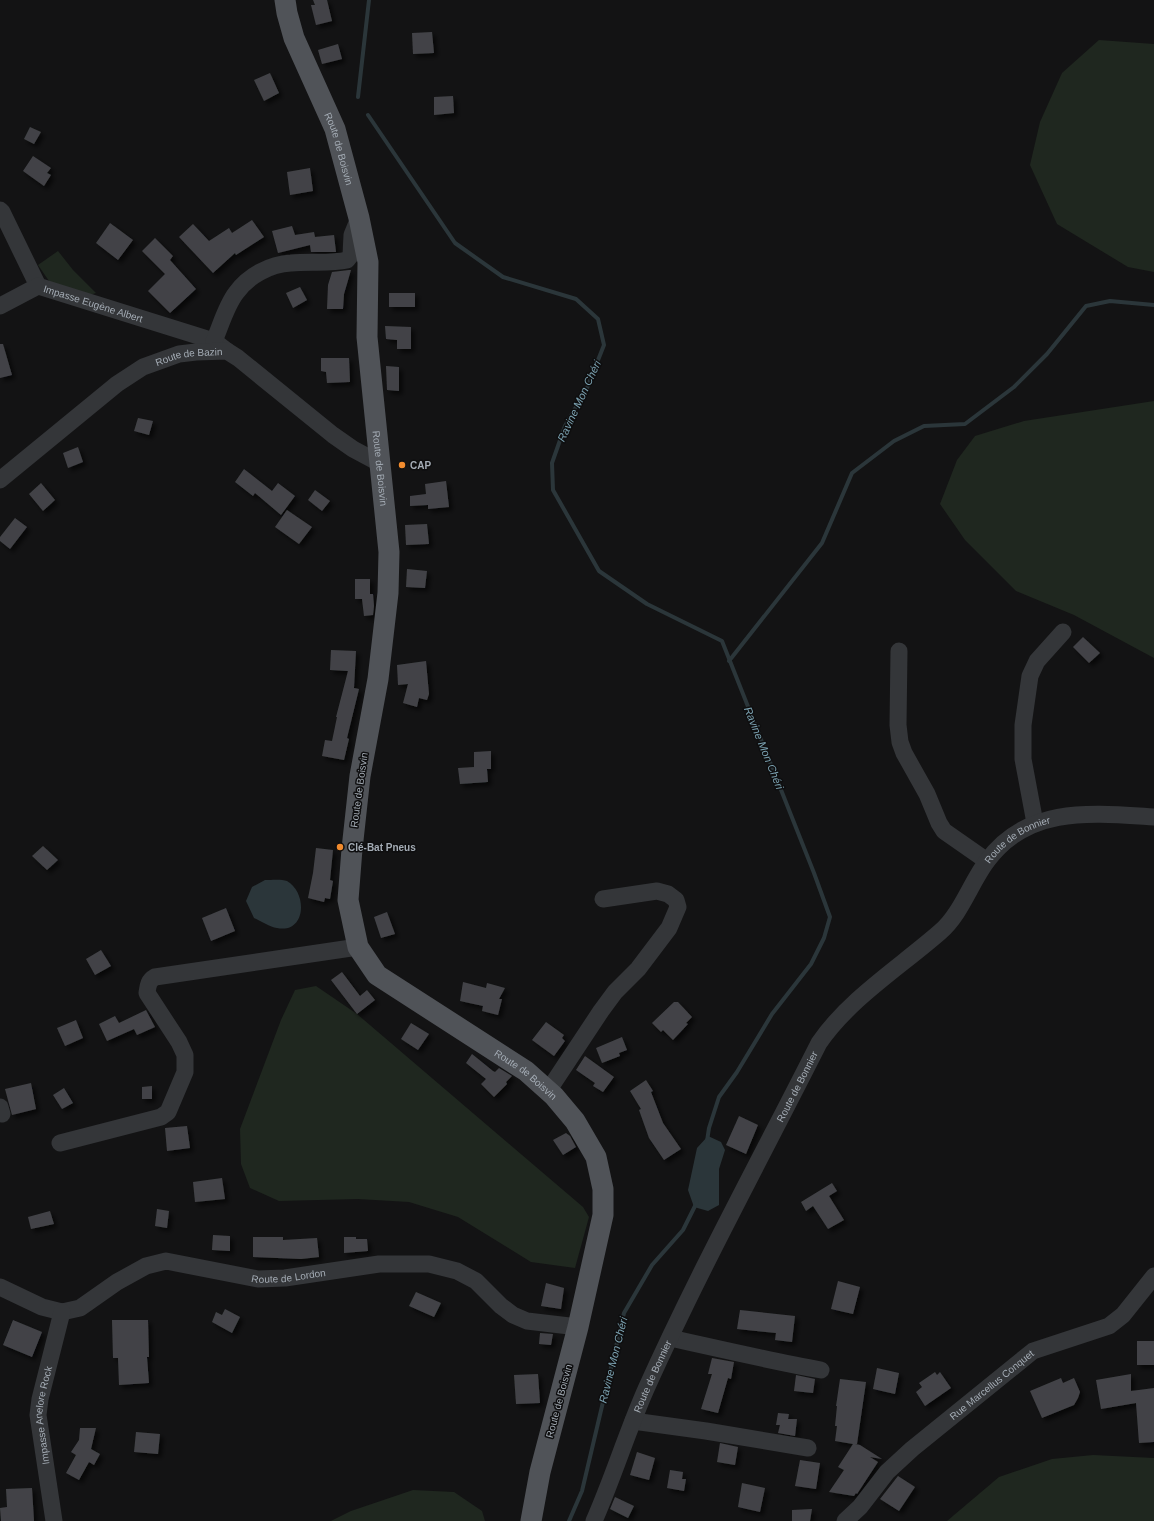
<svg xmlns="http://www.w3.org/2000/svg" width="1154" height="1521" viewBox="0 0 1154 1521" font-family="Arial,sans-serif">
	<defs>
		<filter id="shadow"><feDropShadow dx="3.5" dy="3.5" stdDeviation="2" flood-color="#0009"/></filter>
	</defs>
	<rect width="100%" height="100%" fill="#131314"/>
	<g fill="#1f271f">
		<polygon points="1099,40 1154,44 1154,272 1128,267 1057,224 1030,165 1040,122 1062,73"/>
		<polygon points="58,251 73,270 96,293 80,298 49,281 38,265"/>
		<polygon points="1154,401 1154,658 1074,615 1016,591 965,540 940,504 957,460 975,436 1024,421"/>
		<polygon points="316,986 357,1014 583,1207 589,1217 575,1268 531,1262 458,1217 409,1202 358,1199 279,1201 250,1188 241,1164 240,1129 281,1020 295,990"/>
		<polygon points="1093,1455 1154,1458 1154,1521 947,1521 999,1477 1052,1459"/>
		<polygon points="413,1490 454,1492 482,1511 485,1521 331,1521 351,1511"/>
	</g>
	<g fill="#2b363a">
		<path d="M265,880C271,880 282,879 287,881C308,893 306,934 277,928C270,927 261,921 254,918L246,901L252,887Z"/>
		<polygon points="708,1136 721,1142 725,1150 719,1169 719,1205 708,1211 694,1207 688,1190 697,1148"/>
	</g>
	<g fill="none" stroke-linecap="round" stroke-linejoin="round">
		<g stroke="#2b363a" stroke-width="4">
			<polyline points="358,97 369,0"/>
			<polyline points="368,115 455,243 503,277 576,299 598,319 604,345 587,388 565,426 552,463 553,490 599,571 647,604 722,641 814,873 830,917 824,938 811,964 772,1014 737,1072 719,1097 709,1128 707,1141"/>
			<polyline points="729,661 822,543 852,473 894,441 924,426 965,424 1014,387 1047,354 1086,306 1110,301 1154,305"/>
			<polyline points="569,1521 582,1491 624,1313 652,1265 683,1230 697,1202"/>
		</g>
	</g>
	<g fill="#424347" filter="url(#shadow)">
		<polygon points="313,0 327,0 332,21 316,25 311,5 315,5"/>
		<polygon points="432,32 434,53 413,54 412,33"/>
		<polygon points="338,44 342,59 322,64 318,50"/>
		<polygon points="270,73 279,93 264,101 254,80"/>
		<polygon points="453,96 454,113 434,115 434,97"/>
		<polygon points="30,127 41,132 34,144 24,139"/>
		<polygon points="33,156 51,168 47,173 51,175 44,186 23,171"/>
		<polygon points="310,168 313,191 290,195 287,172"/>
		<polygon points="252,220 264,237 236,255 235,253 213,273 179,237 193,224 209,241 229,228 232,233"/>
		<polygon points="110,223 133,240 118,260 96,243"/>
		<polygon points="292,226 295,235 314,232 315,237 334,235 336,252 311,252 310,245 278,253 272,231"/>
		<polygon points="155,238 173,256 170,260 196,289 170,313 148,291 165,274 142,251"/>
		<polygon points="349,270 351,270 344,294 343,309 327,309 328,285 332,272"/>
		<polygon points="300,287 307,300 293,308 286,293"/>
		<rect x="389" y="293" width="26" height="14"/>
		<polygon points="385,326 411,327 411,349 397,349 397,340 386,339"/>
		<polygon points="0,344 3,344 12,375 0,378"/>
		<polygon points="321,358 349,358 350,382 327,383 326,372 321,371"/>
		<polygon points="386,366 399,367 399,391 387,390"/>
		<polygon points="138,418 153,421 149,435 134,431"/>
		<polygon points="78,447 83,462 68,468 63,453"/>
		<polygon points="244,469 272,491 278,483 295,496 281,515 255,493 253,496 235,482"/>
		<polygon points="446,481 449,507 428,509 428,505 410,506 410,496 426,494 425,484"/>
		<polygon points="41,483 55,500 43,511 29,494"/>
		<polygon points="315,490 330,501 322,511 308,500"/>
		<polygon points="287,510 312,527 299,544 275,527"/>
		<polygon points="15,518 27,527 10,549 0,541 0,537"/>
		<polygon points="427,524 429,544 406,545 405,525"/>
		<polygon points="407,569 427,571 425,588 406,587"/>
		<polygon points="355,579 370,579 370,594 373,594 374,606 373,615 364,616 362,599 355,599"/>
		<polygon points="1083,637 1100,653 1089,663 1073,647"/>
		<polygon points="331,650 356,651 354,688 359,689 347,738 349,739 344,760 322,756 325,740 332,741 337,717 336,717 348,671 330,670"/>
		<polygon points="426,661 429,694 427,700 419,698 417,707 403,703 408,684 398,685 397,665"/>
		<polygon points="491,751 491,769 487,769 488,782 460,784 458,768 474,767 474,752"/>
		<polygon points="43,846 58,860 47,870 32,856"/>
		<polygon points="316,848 333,850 330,880 333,881 330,899 325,898 324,902 308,898 313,873"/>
		<polygon points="226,908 235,931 211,941 202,918"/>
		<polygon points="387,912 395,934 381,938 374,917"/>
		<polygon points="101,950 111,966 95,975 86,959"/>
		<polygon points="342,972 360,996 367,990 375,1000 357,1014 331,980"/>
		<polygon points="463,982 486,988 487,983 505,988 499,999 502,999 498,1015 482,1011 483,1006 460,1001"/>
		<polygon points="674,1002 678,1002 692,1017 686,1023 688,1024 673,1040 663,1030 661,1032 652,1023"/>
		<polygon points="146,1010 155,1027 137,1035 134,1029 107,1041 99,1024 115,1016 119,1023"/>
		<polygon points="76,1020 83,1038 65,1046 57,1028"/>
		<polygon points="546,1022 564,1035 562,1038 565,1041 554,1056 532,1040"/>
		<polygon points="411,1023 429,1034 418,1050 401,1039"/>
		<polygon points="622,1037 627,1050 619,1053 620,1056 602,1063 596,1048"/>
		<polygon points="472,1054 493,1071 495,1072 499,1068 512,1076 506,1082 507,1084 494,1097 481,1084 486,1079 466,1063"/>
		<polygon points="585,1056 614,1077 603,1092 593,1086 595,1083 576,1070"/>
		<polygon points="646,1080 653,1091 651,1092 663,1123 681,1149 664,1160 649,1138 639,1110 641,1109 630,1091"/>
		<polygon points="31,1083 36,1109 12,1115 5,1089"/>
		<polygon points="152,1086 152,1099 142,1099 142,1087"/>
		<polygon points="64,1088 73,1103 62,1109 53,1095"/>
		<polygon points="739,1116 758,1125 746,1154 726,1145"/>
		<polygon points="187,1126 190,1148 167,1151 165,1128"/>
		<polygon points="566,1133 570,1136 576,1147 563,1155 553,1140"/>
		<polygon points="222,1178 225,1199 195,1202 193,1182"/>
		<polygon points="832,1183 837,1191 829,1196 844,1220 828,1229 813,1206 806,1211 801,1202"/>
		<polygon points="157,1209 169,1211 167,1228 155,1226"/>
		<polygon points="50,1211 54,1224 31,1229 28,1217"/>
		<polygon points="213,1235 230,1236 230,1251 212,1250"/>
		<polygon points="253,1237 283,1237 283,1240 317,1238 319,1257 301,1259 253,1257"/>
		<polygon points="344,1237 356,1237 356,1239 367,1239 368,1251 344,1253"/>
		<polygon points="838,1281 860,1287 853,1314 831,1309"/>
		<polygon points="546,1283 564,1288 561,1309 541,1306"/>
		<polygon points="416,1292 441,1303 434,1317 409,1306"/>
		<polygon points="225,1309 240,1317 232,1333 212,1322 216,1312 222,1315"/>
		<polygon points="740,1310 795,1316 792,1342 775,1340 776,1333 737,1329"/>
		<polygon points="13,1320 42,1332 32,1357 3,1345"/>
		<polygon points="112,1320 148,1320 149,1357 147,1357 149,1383 119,1385 118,1358 113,1358"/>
		<polygon points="540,1333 553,1334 551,1345 539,1344"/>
		<rect x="1137" y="1341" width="17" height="24"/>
		<polygon points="712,1358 734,1362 731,1379 728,1378 718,1413 701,1409 712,1374 708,1374"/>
		<polygon points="877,1368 899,1373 895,1394 873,1389"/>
		<polygon points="935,1372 937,1375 940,1372 951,1388 925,1406 916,1392 922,1387 919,1383"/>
		<polygon points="538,1374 540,1403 516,1404 514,1375"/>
		<polygon points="1131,1374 1131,1391 1154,1388 1154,1442 1139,1443 1136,1403 1101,1409 1096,1380"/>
		<polygon points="796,1375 815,1379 813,1393 794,1391"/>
		<polygon points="1061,1378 1063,1383 1074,1378 1080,1392 1078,1398 1074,1405 1042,1418 1030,1391"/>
		<polygon points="840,1379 866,1382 857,1444 855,1444 860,1445 882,1459 870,1457 878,1462 857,1494 856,1493 854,1496 829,1492 844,1470 838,1467 853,1444 835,1441 837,1426 835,1426 837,1406 836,1406"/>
		<polygon points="778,1413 789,1414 788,1419 797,1419 795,1436 778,1433 780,1425 776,1425"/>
		<polygon points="80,1428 96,1428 91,1449 100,1454 94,1465 89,1462 79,1480 66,1473 76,1455 71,1452 79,1440"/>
		<polygon points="136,1432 160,1434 158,1454 134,1452"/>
		<polygon points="720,1443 738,1447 735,1465 717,1462"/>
		<polygon points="637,1452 655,1458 649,1480 630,1475"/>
		<polygon points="800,1460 820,1463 816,1489 795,1486"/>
		<polygon points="670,1470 683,1472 682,1479 686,1479 684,1491 667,1488"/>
		<polygon points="898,1476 915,1487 899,1511 880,1499"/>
		<polygon points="742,1483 765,1488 760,1512 738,1507"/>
		<polygon points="32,1488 34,1521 1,1521 0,1508 7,1507 6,1489"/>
		<polygon points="615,1497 634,1506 628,1518 610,1509"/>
		<polygon points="812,1509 810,1521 792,1521 792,1510"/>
	</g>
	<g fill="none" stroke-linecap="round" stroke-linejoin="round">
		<g stroke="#343639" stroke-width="17">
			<path id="s1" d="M0,210L2,212L38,286L214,341L227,351"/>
			<polyline points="0,306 38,286"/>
			<path d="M214,341C221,325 226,306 236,293C248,276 270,264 291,263C310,261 330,264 347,260L351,255L352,235L359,218"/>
			<path id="s2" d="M0,480L117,384L143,367L179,354L196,352L227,351L238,358L333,435L353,449L381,464"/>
			<polyline points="899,651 898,725 900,742 904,753 927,794 939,823 944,831 987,861"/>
			<polyline points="1035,823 1023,759 1023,725 1030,676 1037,661 1063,632"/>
			<polyline points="548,1091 601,1011 615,992 638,969 669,928 678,907 676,900 668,894 657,891 603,899"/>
			<polyline points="0,1107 2,1114"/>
			<path d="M60,1143L161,1117L168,1112L185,1072V1055L179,1042L147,993C148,986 148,981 155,977L358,947"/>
			<path id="s3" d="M0,1287L42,1307L62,1312L80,1308L117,1282L146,1266L166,1261L258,1279L285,1278L379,1264H429L457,1271L476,1281L501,1306L513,1315L527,1321L578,1327"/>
			<path d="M670,1338C720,1349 771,1361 821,1370"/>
			<polyline points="633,1421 706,1431 808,1448"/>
			<path id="s4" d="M54,1521L38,1415L40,1399L62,1312"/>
			<path id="s5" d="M594,1521C613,1478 627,1432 646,1389C699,1271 761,1158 819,1043C849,999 900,967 940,932C961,914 970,884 987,861C1028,805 1093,813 1154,817"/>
			<path id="s6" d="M845,1521L860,1507L887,1472L912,1449L1033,1351L1109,1326L1123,1315L1154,1276"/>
		</g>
		<path stroke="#505358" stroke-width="21" id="s7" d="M285,0L287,13L294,38L335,129L359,218L368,262L367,337L389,552L388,593L378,679L360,776L352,849L348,900L358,947L377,975L526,1071L554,1096L575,1121L596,1157L603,1189V1215L578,1327L540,1472L531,1521"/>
	</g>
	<g fill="#f18b2e" stroke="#0e0e0f" stroke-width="1.5">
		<circle cx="402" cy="465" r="4"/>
		<circle cx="340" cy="847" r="4"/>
	</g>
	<g text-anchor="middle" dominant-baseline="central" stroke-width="3" stroke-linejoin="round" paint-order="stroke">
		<g font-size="10" fill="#a4acb5" stroke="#0e0e0f">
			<text stroke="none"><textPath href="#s7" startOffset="159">Route de Boisvin</textPath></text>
			<text stroke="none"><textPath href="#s1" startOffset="143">Impasse Eugène Albert</textPath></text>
			<text stroke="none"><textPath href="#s2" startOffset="230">Route de Bazin</textPath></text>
			<text stroke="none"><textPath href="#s7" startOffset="483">Route de Boisvin</textPath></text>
			<text transform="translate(359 790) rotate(-82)">Route de Boisvin</text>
			<text stroke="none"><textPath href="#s5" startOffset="817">Route de Bonnier</textPath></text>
			<text stroke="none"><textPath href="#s7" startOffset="1179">Route de Boisvin</textPath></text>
			<text stroke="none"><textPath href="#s5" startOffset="480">Route de Bonnier</textPath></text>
			<text stroke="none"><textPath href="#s3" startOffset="309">Route de Lordon</textPath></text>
			<text stroke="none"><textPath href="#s5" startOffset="156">Route de Bonnier</textPath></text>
			<text stroke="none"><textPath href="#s6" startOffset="201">Rue Marcellus Conquet</textPath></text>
			<text transform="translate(559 1401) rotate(-75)">Route de Boisvin</text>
			<text stroke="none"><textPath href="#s4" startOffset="107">Impasse Anelore Rock</textPath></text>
		</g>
		<g font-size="10" font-weight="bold" fill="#a4acb5" stroke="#0e0e0f" text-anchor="start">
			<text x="410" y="465">CAP</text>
			<text x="348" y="847">Clé-Bat Pneus</text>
		</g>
		<g font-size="11" font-style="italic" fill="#7ba1b0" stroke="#0e0e0f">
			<text transform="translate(579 401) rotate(-65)">Ravine Mon Chéri</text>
			<text transform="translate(764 748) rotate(68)">Ravine Mon Chéri</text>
			<text transform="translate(613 1360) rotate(-76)">Ravine Mon Chéri</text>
		</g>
	</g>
</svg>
